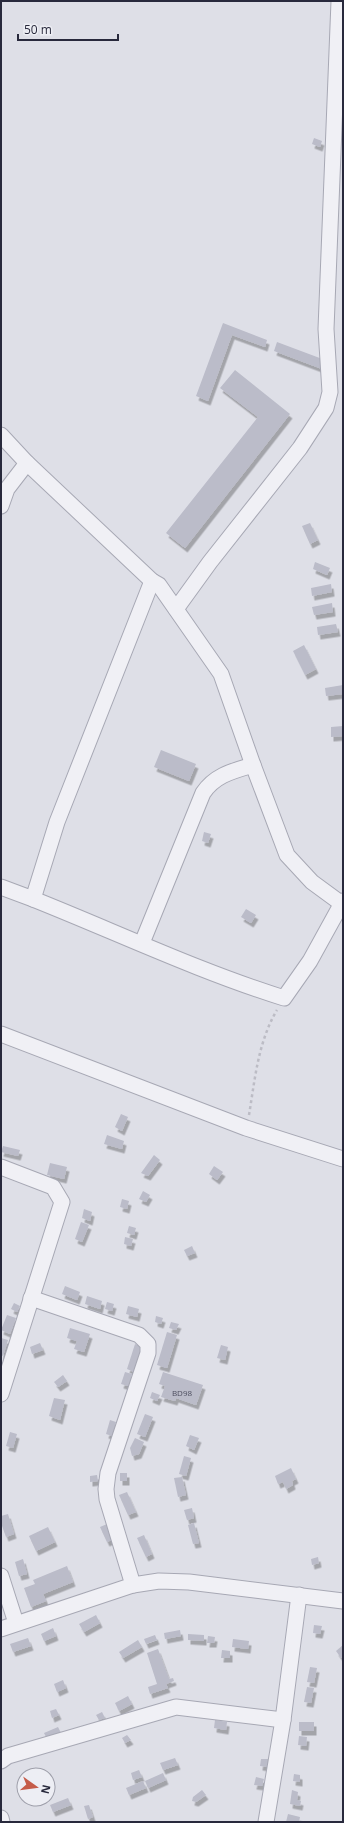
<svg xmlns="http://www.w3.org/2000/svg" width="344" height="1823" viewBox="0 0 344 1823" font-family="'Open Sans',sans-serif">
	<defs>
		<filter id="shadow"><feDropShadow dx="2.5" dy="4.5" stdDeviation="0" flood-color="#0004"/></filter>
	</defs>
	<rect width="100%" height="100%" fill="#dedfe7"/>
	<g fill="#bbbcc9" filter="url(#shadow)">
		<polygon points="314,138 322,141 320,147 312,144"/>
		<polygon points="223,323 267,340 265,347 232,335 208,401 196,396"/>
		<polygon points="277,342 325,360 322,369 274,351"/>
		<polygon points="235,370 290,414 185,548 166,533 258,417 220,388"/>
		<polygon points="310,523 318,540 310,544 302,526"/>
		<polygon points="315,562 330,568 327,575 313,569"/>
		<polygon points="331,584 332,592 312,596 311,588"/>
		<polygon points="332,603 333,612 314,615 312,607"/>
		<polygon points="336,624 338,632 318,635 317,627"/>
		<polygon points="304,645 316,669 305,675 293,651"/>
		<polygon points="343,685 343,694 326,696 325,688"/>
		<polygon points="343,726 343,736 331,737 331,727"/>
		<polygon points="161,750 196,764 189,781 154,767"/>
		<polygon points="204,832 211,834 208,843 202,841"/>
		<polygon points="246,909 256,915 251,923 241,917"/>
		<polygon points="121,1114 128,1117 122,1131 115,1127"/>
		<polygon points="107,1135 124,1141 122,1149 104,1144"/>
		<polygon points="3,1146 20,1150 18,1156 1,1152"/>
		<polygon points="154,1155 160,1160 148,1176 141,1173"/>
		<polygon points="50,1163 67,1167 64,1179 47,1175"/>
		<polygon points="214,1166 223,1172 217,1180 209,1174"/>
		<polygon points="143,1191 150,1195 146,1202 139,1199"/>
		<polygon points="122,1199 129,1201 127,1209 120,1207"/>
		<polygon points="84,1209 92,1212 90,1221 82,1218"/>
		<polygon points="81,1222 89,1225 82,1242 75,1239"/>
		<polygon points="129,1226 136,1228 134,1235 127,1233"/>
		<polygon points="125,1237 133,1239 131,1246 124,1244"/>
		<polygon points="192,1246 195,1253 187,1256 184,1250"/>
		<polygon points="65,1286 80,1292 77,1300 62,1294"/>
		<polygon points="87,1296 102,1301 100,1309 85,1304"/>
		<polygon points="107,1302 114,1304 112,1311 105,1309"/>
		<polygon points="14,1303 20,1306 17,1312 11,1309"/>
		<polygon points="128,1306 139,1309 137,1317 126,1314"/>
		<polygon points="7,1315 16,1318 10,1334 1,1330"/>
		<polygon points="156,1316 163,1318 161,1324 155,1322"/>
		<polygon points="171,1322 179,1324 176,1330 169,1328"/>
		<polygon points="70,1328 90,1334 84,1352 74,1349 77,1341 67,1338"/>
		<polygon points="167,1332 177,1335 167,1368 157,1365"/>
		<polygon points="1,1338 8,1340 3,1356 1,1355"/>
		<polygon points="40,1343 43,1350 32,1354 30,1347"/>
		<polygon points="135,1344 142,1347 134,1372 127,1369"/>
		<polygon points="221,1345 228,1347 225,1360 217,1358"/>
		<polygon points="125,1372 132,1374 128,1386 121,1384"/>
		<polygon points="163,1372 203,1385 196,1405 176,1398 175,1401 161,1397 165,1386 159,1384"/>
		<polygon points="63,1375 67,1381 58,1387 54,1382"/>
		<polygon points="152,1392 160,1395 157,1401 150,1398"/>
		<polygon points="54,1398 65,1400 60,1420 49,1416"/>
		<polygon points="145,1414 153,1417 145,1437 137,1434"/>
		<polygon points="110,1420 116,1422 112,1436 106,1434"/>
		<polygon points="10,1432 17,1434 13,1448 6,1446"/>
		<polygon points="190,1435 199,1438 194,1450 186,1446"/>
		<polygon points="135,1438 144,1442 139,1454 132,1456 130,1448"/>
		<polygon points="184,1456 191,1458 186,1476 179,1474"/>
		<polygon points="291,1468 296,1479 292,1481 293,1485 286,1489 283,1482 278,1484 275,1476"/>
		<rect x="120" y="1473" width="7" height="8"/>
		<polygon points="97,1475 98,1481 90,1482 90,1476"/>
		<polygon points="182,1477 186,1495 178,1497 174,1478"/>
		<polygon points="127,1492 136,1512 128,1515 119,1495"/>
		<polygon points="192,1508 194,1518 187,1520 184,1510"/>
		<polygon points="8,1514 14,1534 6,1537 1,1523 1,1516"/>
		<polygon points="194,1523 199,1543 193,1544 188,1525"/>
		<polygon points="107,1524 114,1539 107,1542 100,1527"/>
		<polygon points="48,1527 55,1542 36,1551 29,1536"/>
		<polygon points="144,1535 152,1554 146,1557 137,1538"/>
		<polygon points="318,1557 319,1563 312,1565 311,1559"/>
		<polygon points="23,1559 27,1574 19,1576 15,1562"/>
		<polygon points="67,1566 73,1582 43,1594 46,1601 31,1607 24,1588 35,1584 33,1580"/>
		<polygon points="96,1615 100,1623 84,1632 79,1624"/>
		<polygon points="314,1625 322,1626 320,1634 313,1633"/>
		<polygon points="53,1628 56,1636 44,1641 41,1634"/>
		<polygon points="180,1630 181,1636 165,1639 164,1633"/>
		<polygon points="188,1634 204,1635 204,1641 188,1640"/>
		<polygon points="155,1635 157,1640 146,1644 144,1639"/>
		<polygon points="208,1636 215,1637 214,1643 207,1643"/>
		<polygon points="28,1638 31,1646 13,1652 10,1644"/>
		<polygon points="233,1639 249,1641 248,1649 232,1647"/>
		<polygon points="138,1640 142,1647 123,1658 119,1652"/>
		<polygon points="343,1645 343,1657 341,1658 336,1651"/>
		<polygon points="158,1649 169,1679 173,1678 174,1681 166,1684 168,1688 150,1694 148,1687 157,1684 147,1653"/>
		<polygon points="222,1650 230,1651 230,1658 221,1658"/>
		<polygon points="310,1667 317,1668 314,1683 307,1682"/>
		<polygon points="63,1680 66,1688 57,1692 54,1684"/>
		<polygon points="307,1687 314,1688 311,1703 304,1702"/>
		<polygon points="128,1696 132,1704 119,1711 115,1703"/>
		<polygon points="56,1709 59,1715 52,1718 50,1711"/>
		<polygon points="102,1712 105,1718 99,1720 96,1715"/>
		<polygon points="215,1720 227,1722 226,1730 214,1728"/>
		<rect x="299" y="1722" width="15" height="9"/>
		<polygon points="58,1727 61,1733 47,1739 44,1733"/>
		<polygon points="127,1735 131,1740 125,1743 122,1738"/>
		<polygon points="299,1736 307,1737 306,1746 298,1745"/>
		<polygon points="175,1758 178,1765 163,1770 160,1763"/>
		<polygon points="261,1759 269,1759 267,1767 260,1766"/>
		<polygon points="139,1770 142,1777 133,1780 131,1773"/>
		<polygon points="163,1773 166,1780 148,1788 145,1781"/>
		<polygon points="294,1774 300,1775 300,1782 293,1781"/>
		<polygon points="256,1777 264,1779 262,1786 254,1785"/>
		<polygon points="143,1781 146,1788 129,1795 126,1788"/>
		<polygon points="202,1790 206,1795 196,1802 192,1801 193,1797"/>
		<polygon points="292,1790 298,1792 297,1800 301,1801 300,1806 290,1804"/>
		<polygon points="68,1798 71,1805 53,1812 50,1805"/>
		<polygon points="89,1805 93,1817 88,1819 84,1806"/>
		<polygon points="288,1814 300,1817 299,1822 286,1822"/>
	</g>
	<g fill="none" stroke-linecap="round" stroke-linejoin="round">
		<g stroke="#a7a8b4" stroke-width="17">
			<g id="minor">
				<polyline points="1,435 27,463 152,581 159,585 221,674 253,765 287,855 312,882 342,904"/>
				<polyline points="1,506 7,489 27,463"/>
				<polyline points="176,609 210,562 300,448 326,408 330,392 326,329 339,1"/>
				<polyline points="1,887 33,899 57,822 152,581"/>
				<path d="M33,899C116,932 198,971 284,998L310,961L343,901"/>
				<path d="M142,943L203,793C215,775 233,771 253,765"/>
				<polyline points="1,1034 246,1128 343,1159"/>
				<polyline points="1,1167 53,1187 62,1202 1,1394"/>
				<polyline points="31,1298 139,1335 148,1344 148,1353 108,1473 106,1489 107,1499 133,1585"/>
				<polyline points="1,1576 16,1623"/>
				<polyline points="1,1629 133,1585 159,1581 189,1582 343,1601"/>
				<polyline points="1,1761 8,1756 176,1707 283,1720"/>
				<polyline points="1,1818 2,1822"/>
				<polyline points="266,1822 283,1720 299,1595"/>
			</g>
		</g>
		<path stroke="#bcbcc5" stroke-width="2.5" stroke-dasharray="3 3" stroke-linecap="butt" d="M249,1115C255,1079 258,1042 277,1010"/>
		<use href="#minor" stroke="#f0f0f5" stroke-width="15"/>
	</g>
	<g text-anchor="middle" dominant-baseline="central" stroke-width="3" stroke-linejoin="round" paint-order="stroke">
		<g font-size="8" fill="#4d4e5f">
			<text x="182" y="1392">BD98</text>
		</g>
	</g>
	<rect width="344" height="1823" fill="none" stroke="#28293c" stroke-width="4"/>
	<g transform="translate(36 1787) rotate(104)"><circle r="19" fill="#edeef4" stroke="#9e9faa"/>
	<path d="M0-3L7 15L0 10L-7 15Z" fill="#c55c49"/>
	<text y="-6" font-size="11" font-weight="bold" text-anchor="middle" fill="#28293c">N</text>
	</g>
	<path d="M18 34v6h100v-6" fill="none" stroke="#28293c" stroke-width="2"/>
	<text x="24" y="34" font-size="12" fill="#28293c" stroke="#edeef4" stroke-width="3" paint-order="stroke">50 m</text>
</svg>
